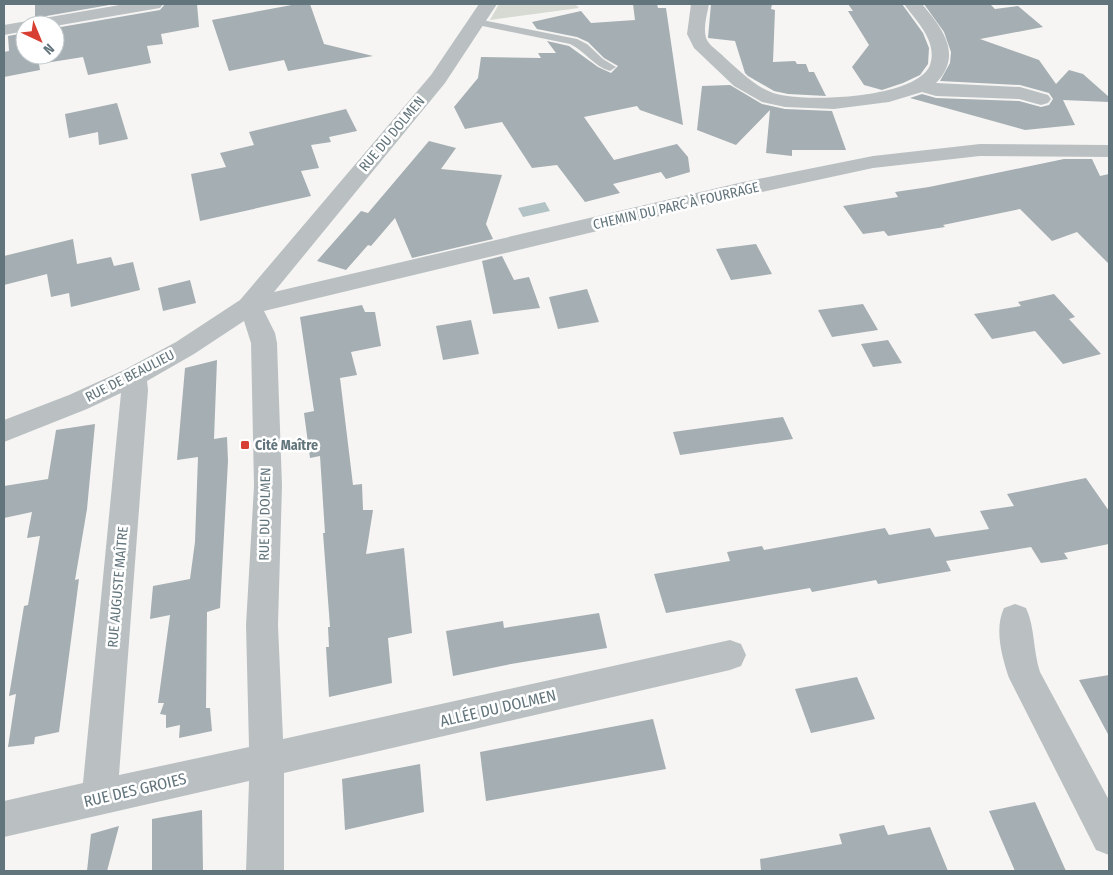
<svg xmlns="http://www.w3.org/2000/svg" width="1113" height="875" viewBox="0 0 1113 875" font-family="'Fira Sans Condensed',sans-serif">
	<rect width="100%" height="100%" fill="#f6f5f3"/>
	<polygon fill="#d6dad2" points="499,4 575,4 579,8 490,20"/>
	<polygon fill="#b3c2c4" points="545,202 550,211 523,217 518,208"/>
	<g fill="#a5aeb2">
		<polygon points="35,4 115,4 35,18"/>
		<polygon points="165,4 197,4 199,27 161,34 163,44 147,46 151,63 88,75 83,57 39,64 40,70 4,77 4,52 9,51 8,36 25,33 25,55 55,55 55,28 160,10"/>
		<polygon points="297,4 310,4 324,44 373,56 288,71 284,60 229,71 212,20"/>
		<polygon points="633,4 657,4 658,8 666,8 683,125 640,110 637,106 584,117 614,160 677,144 688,157 690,172 666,179 661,172 613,184 620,193 585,202 557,165 532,168 502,122 465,129 454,107 478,78 481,57 541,58 538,53 556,53 547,41 569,46 598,67 611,73 618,66 604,58 588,42 577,37 537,29 532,22 581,11 591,23 635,20"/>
		<polygon points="711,4 772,4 771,9 775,10 773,62 795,61 797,64 806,64 809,72 814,72 826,96 788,94 774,91 748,76 745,73 735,41 708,38"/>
		<polygon points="848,4 902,4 923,33 929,48 928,64 920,75 903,83 882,90 864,85 852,67 869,45 848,11 853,11"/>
		<polygon points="924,4 990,4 995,9 1018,6 1043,27 980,39 1039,60 1056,84 1069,70 1083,74 1109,97 1109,102 1063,100 1075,125 1025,130 910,98 922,94 936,98 1019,101 1041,107 1049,105 1053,99 1049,93 1020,85 940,81 950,63 951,52 944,32"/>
		<polygon points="730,85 762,104 785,109 832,111 846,150 792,150 792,156 766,153 770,110 736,145 697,130 702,86"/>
		<polygon points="117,103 128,139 99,145 98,132 69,138 65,114"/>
		<polygon points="346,109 357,131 329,137 331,142 311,145 319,168 301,171 311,196 200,221 191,174 226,167 220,153 254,145 249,132"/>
		<polygon points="429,141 456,148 441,169 502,175 486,224 493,239 412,258 395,218 371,246 368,245 346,270 317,261 361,211 368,213"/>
		<polygon points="1064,159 1092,159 1100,176 1109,174 1109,264 1077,232 1052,241 1020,209 943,225 945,227 888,236 884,231 863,234 843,206 898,197 895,192 929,187"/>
		<polygon points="73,239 77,264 111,257 114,266 133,262 140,290 71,307 69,293 51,297 47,274 4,285 4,256"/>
		<polygon points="756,244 772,274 731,280 716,249"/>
		<polygon points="502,256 514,280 529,277 540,308 493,314 482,261"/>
		<polygon points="190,280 196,303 163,311 158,288"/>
		<polygon points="587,289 599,322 558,329 549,297"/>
		<polygon points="1054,294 1075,317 1069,319 1101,354 1063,364 1035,331 992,339 974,314 1021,306 1018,302"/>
		<polygon points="863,304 878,330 832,337 818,310"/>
		<polygon points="362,305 365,312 375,312 381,346 351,352 357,375 340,378 353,485 362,484 363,510 373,510 366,554 404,548 412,633 388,638 392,683 329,697 326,647 329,647 328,627 330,627 323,533 325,533 320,456 310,458 304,413 314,411 300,317"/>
		<polygon points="471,320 479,354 443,360 436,326"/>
		<polygon points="888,340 902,363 873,367 861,344"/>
		<polygon points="217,360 214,439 227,437 228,461 220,608 207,612 206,708 210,708 212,731 179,738 180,725 166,728 166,715 160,714 164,703 158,703 170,615 150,619 153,586 190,579 195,542 198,457 177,460 185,368"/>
		<polygon points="783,417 793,439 680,455 673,432"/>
		<polygon points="95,424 87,509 75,580 79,579 59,732 35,737 34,744 8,747 16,694 9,696 24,606 28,605 40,536 27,538 32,512 4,518 4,486 48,479 56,430"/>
		<polygon points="1086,478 1109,511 1109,544 1064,553 1068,559 1041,563 1031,547 946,561 951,571 878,584 876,580 812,592 810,588 666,613 654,574 730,561 727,552 762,546 764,550 885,528 889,535 930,528 935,537 989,529 980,511 1014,506 1007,494"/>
		<polygon points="599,613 607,648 511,664 453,676 446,631 503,621 504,628"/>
		<polygon points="1109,675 1109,736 1079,680"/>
		<polygon points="857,677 875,719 811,733 795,689"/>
		<polygon points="653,719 666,769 486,801 480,752"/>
		<polygon points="420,764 424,812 345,830 342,779"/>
		<polygon points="1035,802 1066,871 1015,871 989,811"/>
		<polygon points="202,810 203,871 152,871 152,819"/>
		<polygon points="884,825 888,835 930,827 948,871 761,871 760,859 842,844 839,834"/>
		<polygon points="119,826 107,871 87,871 91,834"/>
	</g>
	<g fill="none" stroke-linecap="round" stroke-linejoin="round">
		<path fill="#bac0c2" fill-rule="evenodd" d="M477,19L577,39L587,44L603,59L616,67L610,71C593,66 585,51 570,44L473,24L471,22L473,20Z"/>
		<g fill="#bac0c2" fill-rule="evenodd">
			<polygon points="125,4 163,4 160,8 154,9 55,26 25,25 25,31 4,35 4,25"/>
			<path d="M479,4H497L445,83L274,292L743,182L873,156L980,144L1109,145V157L980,156L873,168L743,196L264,311L275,333L277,343L282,486L278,625L283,739L730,640L741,644L746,655L741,666L730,670L284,773V871H246L249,781L4,837V801L83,783L121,393L87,409L4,442V420L69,395L124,370L176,342L240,300L431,75ZM244,321L251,343L254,486L246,625L249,747L119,775L148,390L147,381L194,354Z"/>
			<path d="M691,4H709C707,15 703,27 706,38C709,46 719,51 724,57C739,70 754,86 773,93C802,103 917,99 930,65C938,41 916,21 904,4H922C943,29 963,55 936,83L1020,87L1048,95L1051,99L1048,103L1041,105L1019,99L936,96L922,92L889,102L834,109L785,107L762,102L734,86L694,48L687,34Z"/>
			<path d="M1015,604L1026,608C1035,627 1033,651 1040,672L1109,800V855L1096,850L1009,678C1002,657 994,629 1004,608Z"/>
		</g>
	</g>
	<rect fill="#d73f32" stroke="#fff" stroke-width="2" x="240" y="440" width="10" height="10" rx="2.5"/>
	<g text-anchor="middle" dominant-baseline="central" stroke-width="5" stroke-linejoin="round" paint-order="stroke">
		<g font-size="14" fill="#63757c" stroke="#fff">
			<text transform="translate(392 134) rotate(-50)">RUE DU DOLMEN</text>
			<text transform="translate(676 206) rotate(-13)">CHEMIN DU PARC À FOURRAGE</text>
			<text transform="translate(130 376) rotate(-27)">RUE DE BEAULIEU</text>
			<text transform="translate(265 514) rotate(-89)">RUE DU DOLMEN</text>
			<text transform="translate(118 587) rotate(-85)">RUE AUGUSTE MAÎTRE</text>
		</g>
		<g font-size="14" font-weight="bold" fill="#63757c" stroke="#fff" text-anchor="start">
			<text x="255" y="445">Cité Maître</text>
		</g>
		<g font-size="16" fill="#63757c" stroke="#fff">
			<text transform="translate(498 708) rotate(-13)">ALLÉE DU DOLMEN</text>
			<text transform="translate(135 790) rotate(-13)">RUE DES GROIES</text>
		</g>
	</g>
	<rect width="1113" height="875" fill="none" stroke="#63757c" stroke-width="10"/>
	<g transform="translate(40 40) rotate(136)"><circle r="24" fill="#ffffff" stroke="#c1c8cb"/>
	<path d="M0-4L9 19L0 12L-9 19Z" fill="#d73f32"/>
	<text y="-8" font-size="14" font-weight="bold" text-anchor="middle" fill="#63757c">N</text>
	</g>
</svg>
